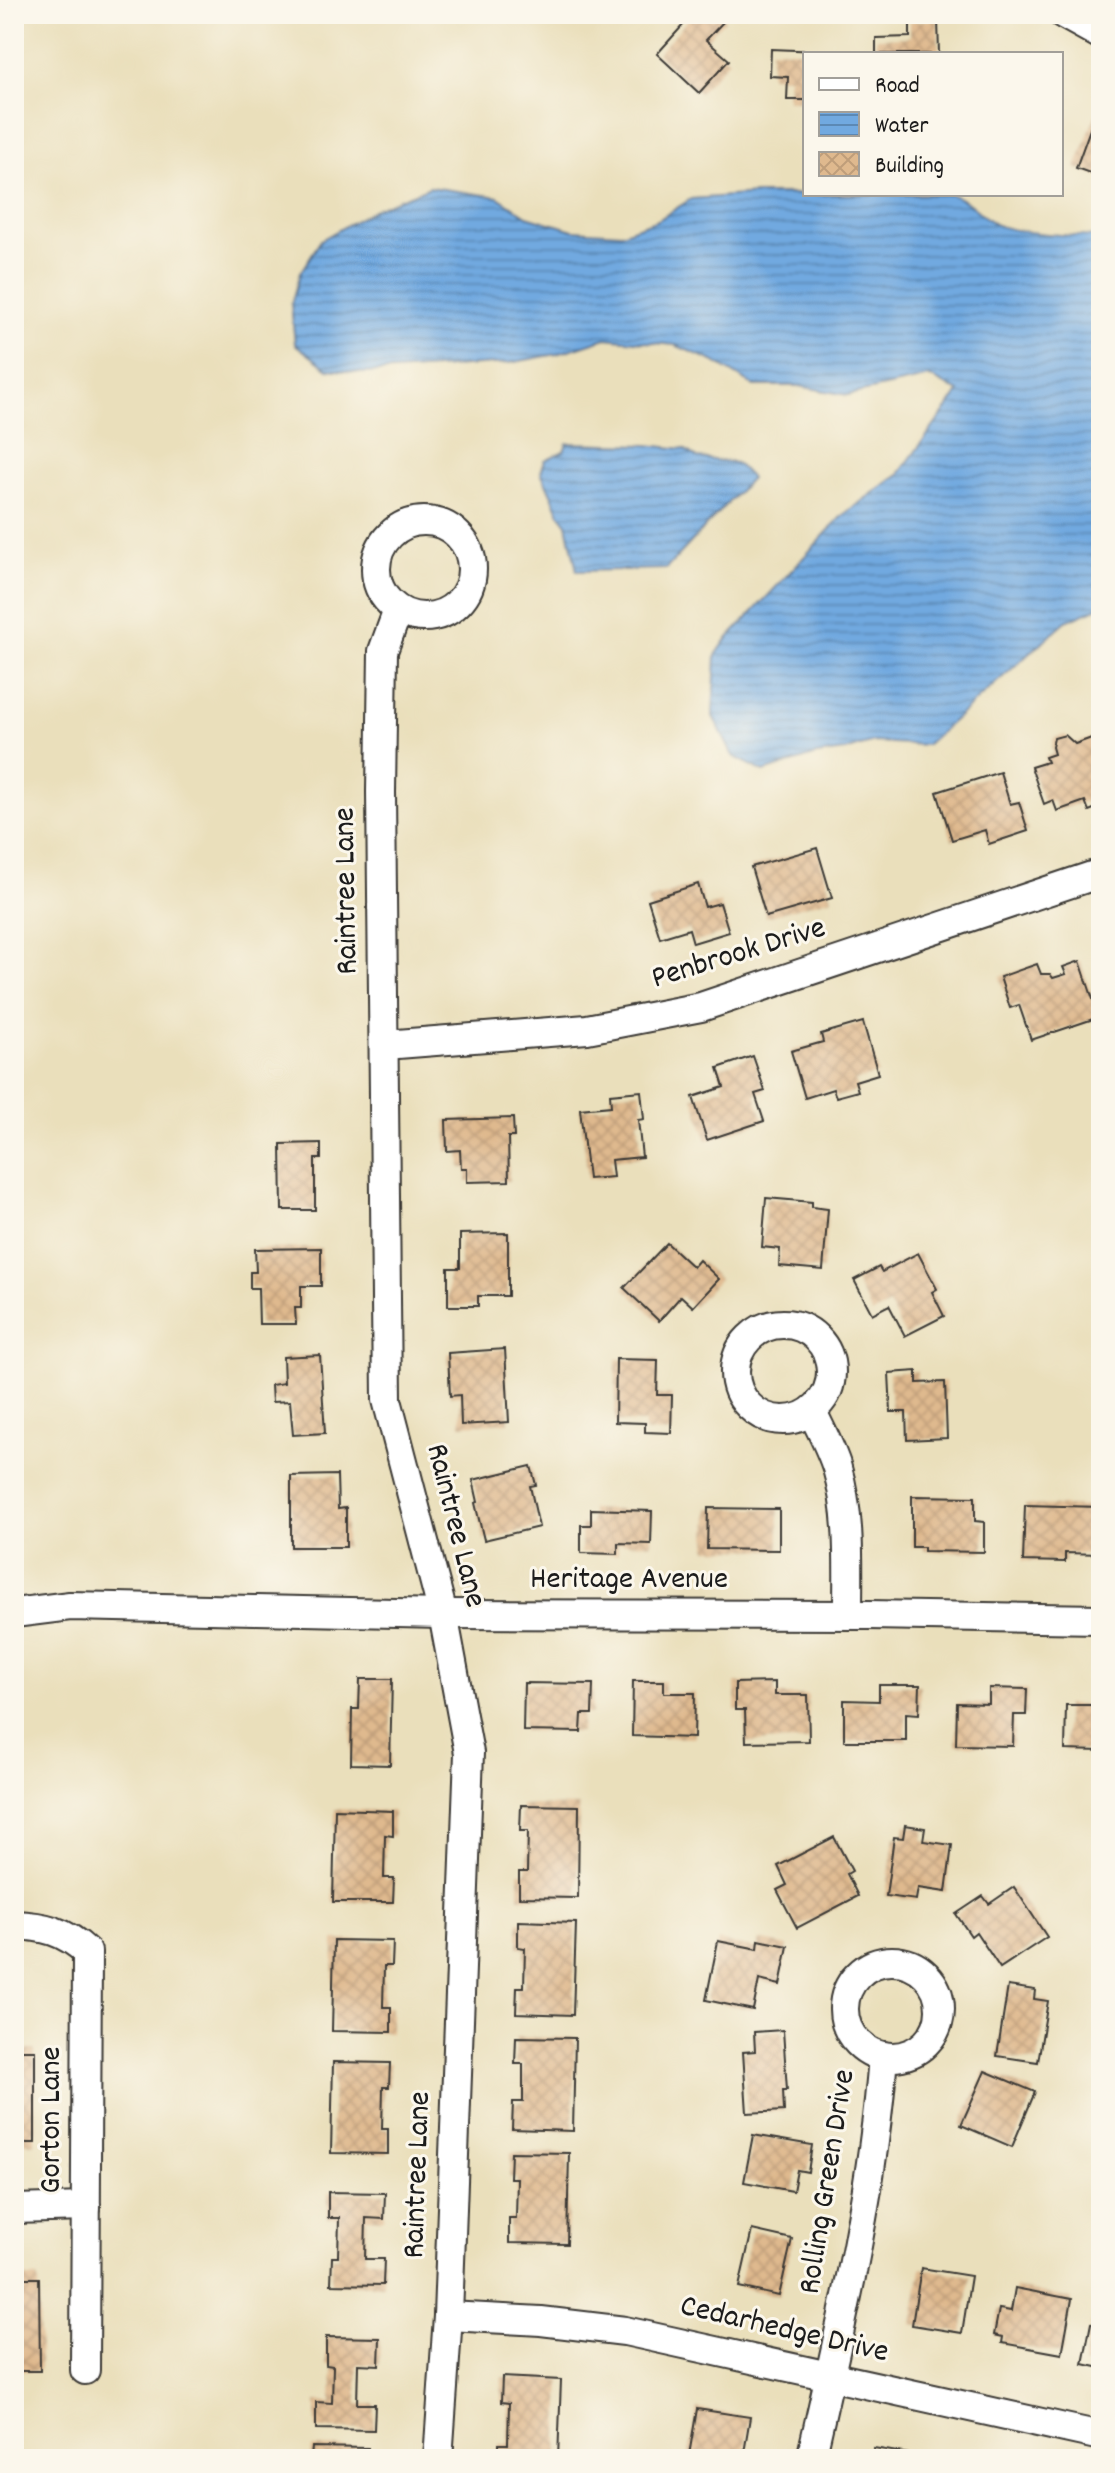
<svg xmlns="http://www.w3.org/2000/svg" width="1115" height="2473" viewBox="0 0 1115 2473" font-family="Dekko,sans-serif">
	<defs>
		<pattern id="water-rules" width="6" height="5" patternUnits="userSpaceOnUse" patternTransform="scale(2)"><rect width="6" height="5" fill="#71a9e0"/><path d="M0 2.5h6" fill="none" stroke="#5c89b5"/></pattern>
		<pattern id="building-cross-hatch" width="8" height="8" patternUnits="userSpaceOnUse" patternTransform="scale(2)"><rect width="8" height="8" fill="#dfb98e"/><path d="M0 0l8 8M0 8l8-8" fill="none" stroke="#bf9e7a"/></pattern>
	</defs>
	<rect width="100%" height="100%" fill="#fbf7ec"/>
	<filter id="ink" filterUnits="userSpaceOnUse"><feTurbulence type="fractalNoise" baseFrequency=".0125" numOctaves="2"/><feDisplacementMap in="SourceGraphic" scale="16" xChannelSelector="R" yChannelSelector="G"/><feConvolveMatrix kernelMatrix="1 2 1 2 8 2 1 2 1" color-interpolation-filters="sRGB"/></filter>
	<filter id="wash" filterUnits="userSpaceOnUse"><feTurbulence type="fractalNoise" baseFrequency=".006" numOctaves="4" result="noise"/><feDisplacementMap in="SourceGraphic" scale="32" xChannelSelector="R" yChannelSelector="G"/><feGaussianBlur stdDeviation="1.8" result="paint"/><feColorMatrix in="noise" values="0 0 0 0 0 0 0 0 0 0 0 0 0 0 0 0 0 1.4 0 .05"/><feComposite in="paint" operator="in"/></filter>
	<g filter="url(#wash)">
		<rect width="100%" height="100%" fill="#eadfbb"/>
		<g fill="url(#water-rules)" stroke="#46627e" stroke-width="2">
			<path d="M430,187L498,197L527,216L573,230L621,233L658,220L691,199L757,194H949C969,199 978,214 995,224C1013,234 1078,236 1101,237V606L1066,621L926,745L874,742L845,751L817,755L764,772L733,756L713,716L716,655L725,642L843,515L899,474L959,392L930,377L848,395L798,386H754L713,361L675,345L606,338L557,354L509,363L364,373L328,369L295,344L291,304L300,273L321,240L379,207Z"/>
			<polygon points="567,443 647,445 684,449 698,458 736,463 751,478 666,569 577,571 567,524 561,516 541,472 545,460 564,451"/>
		</g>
		<g id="blocks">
			<g fill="url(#building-cross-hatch)">
				<polygon points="693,14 719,14 725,20 706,40 729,60 699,93 657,54"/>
				<polygon points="938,20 939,54 876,54 876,38 910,37 910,21"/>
				<polygon points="771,49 820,51 820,54 805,54 805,100 787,100 788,77 770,76"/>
				<polygon points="1097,110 1101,111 1101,177 1076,168"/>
				<polygon points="1065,735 1075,744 1100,735 1101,806 1089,811 1085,801 1057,811 1053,800 1044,804 1031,767 1047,762 1045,757 1054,754 1052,747 1054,738"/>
				<polygon points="1000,772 1010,804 1019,802 1028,831 989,844 985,830 952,840 937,792"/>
				<polygon points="817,848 832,898 766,917 751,867"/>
				<polygon points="698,884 705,907 720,903 729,932 693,943 689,929 660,938 648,900"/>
				<polygon points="1080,961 1099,1017 1031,1040 1019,1005 1010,1008 1000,977 1037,964 1041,974 1050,974 1053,978 1066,974 1063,967"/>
				<polygon points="863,1022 878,1074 855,1081 858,1091 836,1097 833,1089 805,1098 791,1051 823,1042 821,1034"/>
				<polygon points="753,1056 765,1091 755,1094 764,1121 707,1140 693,1097 724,1087 718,1068"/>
				<polygon points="641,1091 644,1119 638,1120 642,1157 611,1160 613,1177 588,1179 580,1109 611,1106 610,1094"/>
				<polygon points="513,1118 514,1137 508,1137 509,1181 467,1182 467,1168 461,1168 460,1150 447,1151 446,1120"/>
				<polygon points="321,1143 321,1159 315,1159 315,1210 282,1210 281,1144"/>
				<polygon points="766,1198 812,1202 812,1207 828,1209 823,1270 779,1266 780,1249 762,1247"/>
				<polygon points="508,1233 508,1296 478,1296 478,1306 448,1306 448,1268 460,1268 460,1234"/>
				<polygon points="667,1243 693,1267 699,1260 719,1279 693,1307 681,1296 659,1321 624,1288"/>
				<polygon points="321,1248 321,1286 301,1286 301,1308 295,1308 296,1324 259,1324 258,1288 250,1288 250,1272 256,1272 255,1249"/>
				<polygon points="918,1253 937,1289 932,1292 944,1316 905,1336 889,1305 872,1314 854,1280 879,1267 882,1272"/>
				<polygon points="505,1349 509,1422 461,1425 460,1395 450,1396 448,1353"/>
				<polygon points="320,1355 325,1433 293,1435 290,1401 272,1402 271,1385 284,1383 283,1357"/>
				<polygon points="616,1359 658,1360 657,1395 672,1395 671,1433 645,1432 645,1423 615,1422"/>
				<polygon points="917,1371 917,1383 945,1382 947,1438 907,1440 906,1412 891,1412 889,1373"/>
				<polygon points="531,1466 536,1485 530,1486 539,1527 484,1540 475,1503 478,1502 473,1480"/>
				<polygon points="337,1475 338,1509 346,1508 346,1547 291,1547 291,1476"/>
				<polygon points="912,1496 975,1497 975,1521 984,1522 984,1552 924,1551 924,1547 912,1547"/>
				<polygon points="1025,1505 1101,1507 1101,1554 1065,1553 1065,1562 1023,1561"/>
				<polygon points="708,1508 779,1509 779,1550 707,1549"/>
				<polygon points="591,1509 652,1511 651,1544 618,1543 618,1554 581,1553 581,1525 591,1525"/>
				<polygon points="360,1679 392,1679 390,1765 351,1764 352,1709 359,1709"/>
				<polygon points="633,1681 664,1681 664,1693 695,1693 694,1738 632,1736"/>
				<polygon points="775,1682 775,1695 808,1695 809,1741 746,1742 745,1710 735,1710 735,1683"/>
				<polygon points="524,1683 593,1684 592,1714 582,1714 581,1732 523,1731"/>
				<polygon points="879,1685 920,1685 919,1714 906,1713 906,1741 844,1741 844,1700 879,1701"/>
				<polygon points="989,1688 1027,1689 1026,1715 1014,1715 1013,1746 956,1745 957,1703 989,1704"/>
				<polygon points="1066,1705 1101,1705 1101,1751 1065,1750"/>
				<polygon points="521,1805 579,1806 578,1898 519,1897 519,1872 527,1872 528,1831 520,1831"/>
				<polygon points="335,1809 393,1811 393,1836 385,1835 384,1878 394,1878 393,1902 333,1902"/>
				<polygon points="905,1825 925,1828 923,1841 952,1845 946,1892 918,1888 916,1900 886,1896 894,1837 903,1838"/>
				<polygon points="834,1837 852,1871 847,1874 858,1896 797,1928 777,1890 787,1885 778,1866"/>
				<polygon points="1014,1887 1047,1937 1000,1968 976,1932 971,1936 956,1914 983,1896 989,1904"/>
				<polygon points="518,1921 576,1923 573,2015 516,2013 517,1987 524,1987 525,1948 518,1947"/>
				<polygon points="334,1940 393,1941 392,1966 384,1966 383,2007 391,2007 391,2032 332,2031"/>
				<polygon points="759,1940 788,1946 780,1985 759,1980 753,2010 706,2000 718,1941 758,1949"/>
				<polygon points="1008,1986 1035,1990 1034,1999 1048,2001 1038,2062 997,2056"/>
				<polygon points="783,2030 787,2090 783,2090 784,2111 747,2113 743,2052 755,2051 754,2032"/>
				<polygon points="516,2037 575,2038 573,2131 512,2129 513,2102 523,2102 523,2064 515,2064"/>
				<rect x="14" y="2050" width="21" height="93"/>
				<polygon points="333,2062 390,2063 389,2087 383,2087 382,2129 388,2129 388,2154 331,2153"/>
				<polygon points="985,2071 1035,2092 1012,2147 961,2125"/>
				<polygon points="753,2135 812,2145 808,2172 797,2170 793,2191 744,2182"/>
				<polygon points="511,2152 569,2153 567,2244 509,2243 509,2218 516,2218 517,2178 510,2178"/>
				<polygon points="328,2192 385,2193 384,2219 366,2218 365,2259 384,2259 383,2285 331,2284 332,2257 338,2257 339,2218 328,2218"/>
				<polygon points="752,2230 792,2239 779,2296 739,2287"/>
				<polygon points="921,2268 971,2276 962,2333 912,2325"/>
				<polygon points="14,2278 39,2278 40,2371 14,2371"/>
				<polygon points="1015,2288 1072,2299 1062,2354 1002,2343 1003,2337 994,2335 999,2309 1011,2311"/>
				<polygon points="1091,2323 1101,2325 1101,2368 1083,2364"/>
				<polygon points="326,2337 380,2338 379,2365 358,2364 357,2404 375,2404 374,2430 316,2429 316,2402 332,2403 333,2366 326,2365"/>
				<polygon points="502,2377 561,2380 558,2459 499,2459 499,2444 508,2444 509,2403 501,2402"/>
				<polygon points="697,2409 750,2417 743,2459 715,2459 689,2455"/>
				<polygon points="312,2447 368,2448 368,2459 311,2459"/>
				<polygon points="874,2448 927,2457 927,2459 872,2459"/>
			</g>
		</g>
	</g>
	<g filter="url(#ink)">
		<use href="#blocks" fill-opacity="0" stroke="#3b3934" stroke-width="2"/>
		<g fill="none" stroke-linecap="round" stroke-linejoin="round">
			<g stroke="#3b3934" stroke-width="32">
				<g id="street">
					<polyline points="1063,14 1101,35"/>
					<circle cx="424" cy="569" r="48"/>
					<polyline points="398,610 383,651 381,792 387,1400 443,1614 469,1753 448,2316 438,2459"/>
					<polyline points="385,1045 587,1029 701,1007 1101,873"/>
					<circle cx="783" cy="1372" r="48"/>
					<path d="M812,1411C820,1429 831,1448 837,1468C851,1516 848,1566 848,1615"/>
					<polyline points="14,1613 70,1606 443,1614 869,1615 1101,1619"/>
					<path d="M14,1925C44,1926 65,1931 87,1952L85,2370"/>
					<circle cx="892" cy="2009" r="48"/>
					<polyline points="14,2209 86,2207"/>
					<polyline points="448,2316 541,2321 625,2331 1101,2436"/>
					<path d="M811,2459C841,2326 873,2193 883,2056"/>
				</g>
			</g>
			<use href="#street" stroke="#fff" stroke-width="28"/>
		</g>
	</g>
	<g text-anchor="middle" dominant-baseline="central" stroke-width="6" stroke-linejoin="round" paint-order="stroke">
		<g font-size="32" fill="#1c1c1c" stroke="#fbf7ec">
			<text transform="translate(348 891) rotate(-91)">Raintree Lane</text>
			<text transform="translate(739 955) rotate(-17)">Penbrook Drive</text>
			<text transform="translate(454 1526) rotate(76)">Raintree Lane</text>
			<text x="629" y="1581">Heritage Avenue</text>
			<text transform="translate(53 2120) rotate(-90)">Gorton Lane</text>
			<text transform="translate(419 2175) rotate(-88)">Raintree Lane</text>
			<text transform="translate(829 2182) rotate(-81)">Rolling Green Drive</text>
			<text transform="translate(784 2331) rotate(13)">Cedarhedge Drive</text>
		</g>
	</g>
	<rect width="1115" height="2473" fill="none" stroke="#fbf7ec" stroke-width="48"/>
	<rect x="803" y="52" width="260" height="144" fill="#fbf7ec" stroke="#a29f99" stroke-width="2"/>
	<rect x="819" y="78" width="40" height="12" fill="#ffffff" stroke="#a29f99" stroke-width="2"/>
	<text x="875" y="92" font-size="24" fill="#1c1c1c">Road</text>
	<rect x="819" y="112" width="40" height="24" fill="url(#water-rules)" stroke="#a29f99" stroke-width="2"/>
	<text x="875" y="132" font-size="24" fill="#1c1c1c">Water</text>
	<rect x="819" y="152" width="40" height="24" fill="url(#building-cross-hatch)" stroke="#a29f99" stroke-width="2"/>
	<text x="875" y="172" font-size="24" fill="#1c1c1c">Building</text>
</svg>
